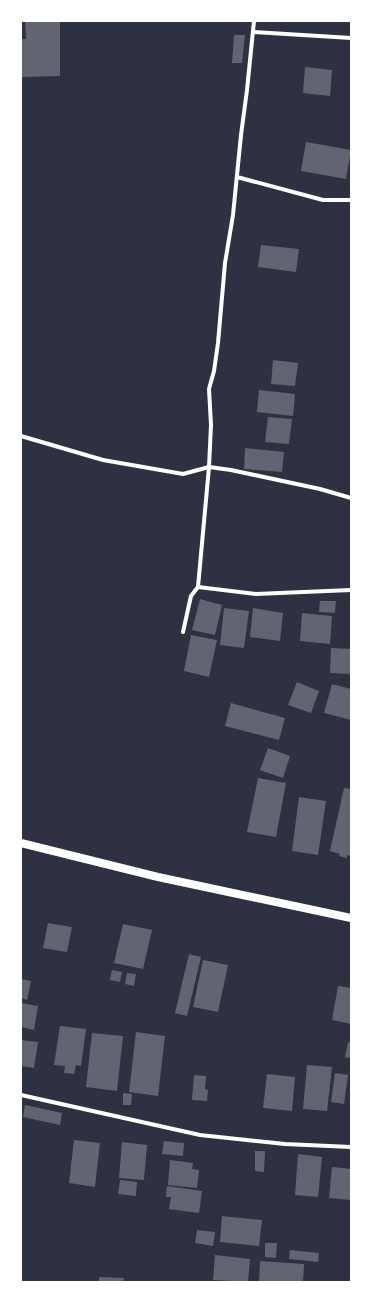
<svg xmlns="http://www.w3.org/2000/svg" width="372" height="1303" viewBox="0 0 372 1303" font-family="'Noto Sans',sans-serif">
	<rect width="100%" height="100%" fill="#2d3142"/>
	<g fill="#626471">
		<polygon points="25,21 60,21 60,76 21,77 21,39 26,39"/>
		<polygon points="234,35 245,35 242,63 232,63"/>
		<polygon points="305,67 332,70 330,96 303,93"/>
		<polygon points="306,142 351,150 346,179 301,171"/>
		<polygon points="261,245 299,249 296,272 258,267"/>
		<polygon points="273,360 298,363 295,386 271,384"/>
		<polygon points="259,390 295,394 293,416 257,412"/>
		<polygon points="268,417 292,419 289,444 265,442"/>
		<polygon points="245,448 284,452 282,472 244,469"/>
		<polygon points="200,599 222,605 215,635 192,630"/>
		<polygon points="320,601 336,601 335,613 319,612"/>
		<polygon points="224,608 249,611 244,648 220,645"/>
		<polygon points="253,608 283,613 280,641 250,637"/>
		<polygon points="302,613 332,616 330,644 300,641"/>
		<polygon points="191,635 217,640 209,677 184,671"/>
		<polygon points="331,648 351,649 351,674 330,673"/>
		<polygon points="297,682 319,691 311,713 288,705"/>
		<polygon points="332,684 351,689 351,720 324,713"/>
		<polygon points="231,703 285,718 279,740 225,726"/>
		<polygon points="268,748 290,756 283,778 260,770"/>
		<polygon points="258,778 286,783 276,837 247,832"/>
		<polygon points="344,788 351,789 351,856 347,855 347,858 339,856 340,854 330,851"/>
		<polygon points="299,797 326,801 318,855 292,851"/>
		<polygon points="48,923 72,927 67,952 43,948"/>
		<polygon points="123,924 152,930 143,969 114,963"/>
		<polygon points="189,954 201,957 187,1016 175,1013"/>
		<polygon points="203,960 228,965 218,1012 193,1007"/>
		<polygon points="112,970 122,972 120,982 110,980"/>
		<polygon points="127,973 136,974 134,986 125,984"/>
		<polygon points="21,979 31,981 27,1000 21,998"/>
		<polygon points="338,986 351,988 351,1024 332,1020"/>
		<polygon points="21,1003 38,1006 34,1030 21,1027"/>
		<polygon points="60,1026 86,1029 81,1066 76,1065 74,1074 64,1073 65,1066 54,1065"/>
		<polygon points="136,1032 165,1036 158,1096 129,1092"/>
		<polygon points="92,1033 123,1036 117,1091 86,1087"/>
		<polygon points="21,1040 38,1042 34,1068 21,1066"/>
		<polygon points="348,1042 351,1043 351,1058 345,1057"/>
		<polygon points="307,1065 332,1067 327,1111 303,1109"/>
		<polygon points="335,1073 348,1075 344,1104 331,1102"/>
		<polygon points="267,1074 295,1077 292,1111 263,1108"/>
		<polygon points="194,1075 206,1076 205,1089 208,1090 207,1101 192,1100"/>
		<polygon points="123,1093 132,1094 131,1105 123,1105"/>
		<polygon points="25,1105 62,1113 60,1125 23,1117"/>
		<polygon points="74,1140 100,1143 95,1187 69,1183"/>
		<polygon points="164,1141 184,1143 183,1156 162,1154"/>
		<polygon points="122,1142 147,1145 144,1180 119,1178"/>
		<polygon points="255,1151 265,1151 264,1172 255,1171"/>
		<polygon points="298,1154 322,1157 318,1197 295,1195"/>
		<polygon points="170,1160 193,1163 192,1169 199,1170 197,1188 168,1185"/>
		<polygon points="332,1167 351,1169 351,1200 329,1198"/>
		<polygon points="120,1180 137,1182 136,1196 118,1194"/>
		<polygon points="167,1186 202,1191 199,1213 169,1209 171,1197 166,1197"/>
		<polygon points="222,1216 262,1220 259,1246 220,1242"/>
		<polygon points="197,1230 215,1232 213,1246 195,1243"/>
		<polygon points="265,1243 277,1243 276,1258 265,1257"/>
		<polygon points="290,1250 319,1253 318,1262 289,1259"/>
		<polygon points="215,1255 250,1259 248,1282 213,1280"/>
		<polygon points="260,1261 304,1264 303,1282 259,1282"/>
		<polygon points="99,1277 124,1278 123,1282 99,1282"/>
	</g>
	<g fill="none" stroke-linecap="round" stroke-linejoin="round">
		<g stroke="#fff" stroke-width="4">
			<polyline points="253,32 351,38"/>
			<polyline points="237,177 323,200 351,200"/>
			<polyline points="21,436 103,460 183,474 209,467 231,470 320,489 351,498"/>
			<polyline points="198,587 256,594 351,590"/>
			<polyline points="183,632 191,596 198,587 209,467 211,425 209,389 214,371 218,343 225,263 233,215 241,135 247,90 254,21"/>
			<polyline points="21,1095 200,1135 285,1144 351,1147"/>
		</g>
		<polyline stroke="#fff" stroke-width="8" points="21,843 158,877 351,918"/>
	</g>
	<rect width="372" height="1303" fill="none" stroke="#ffffff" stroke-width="44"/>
</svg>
